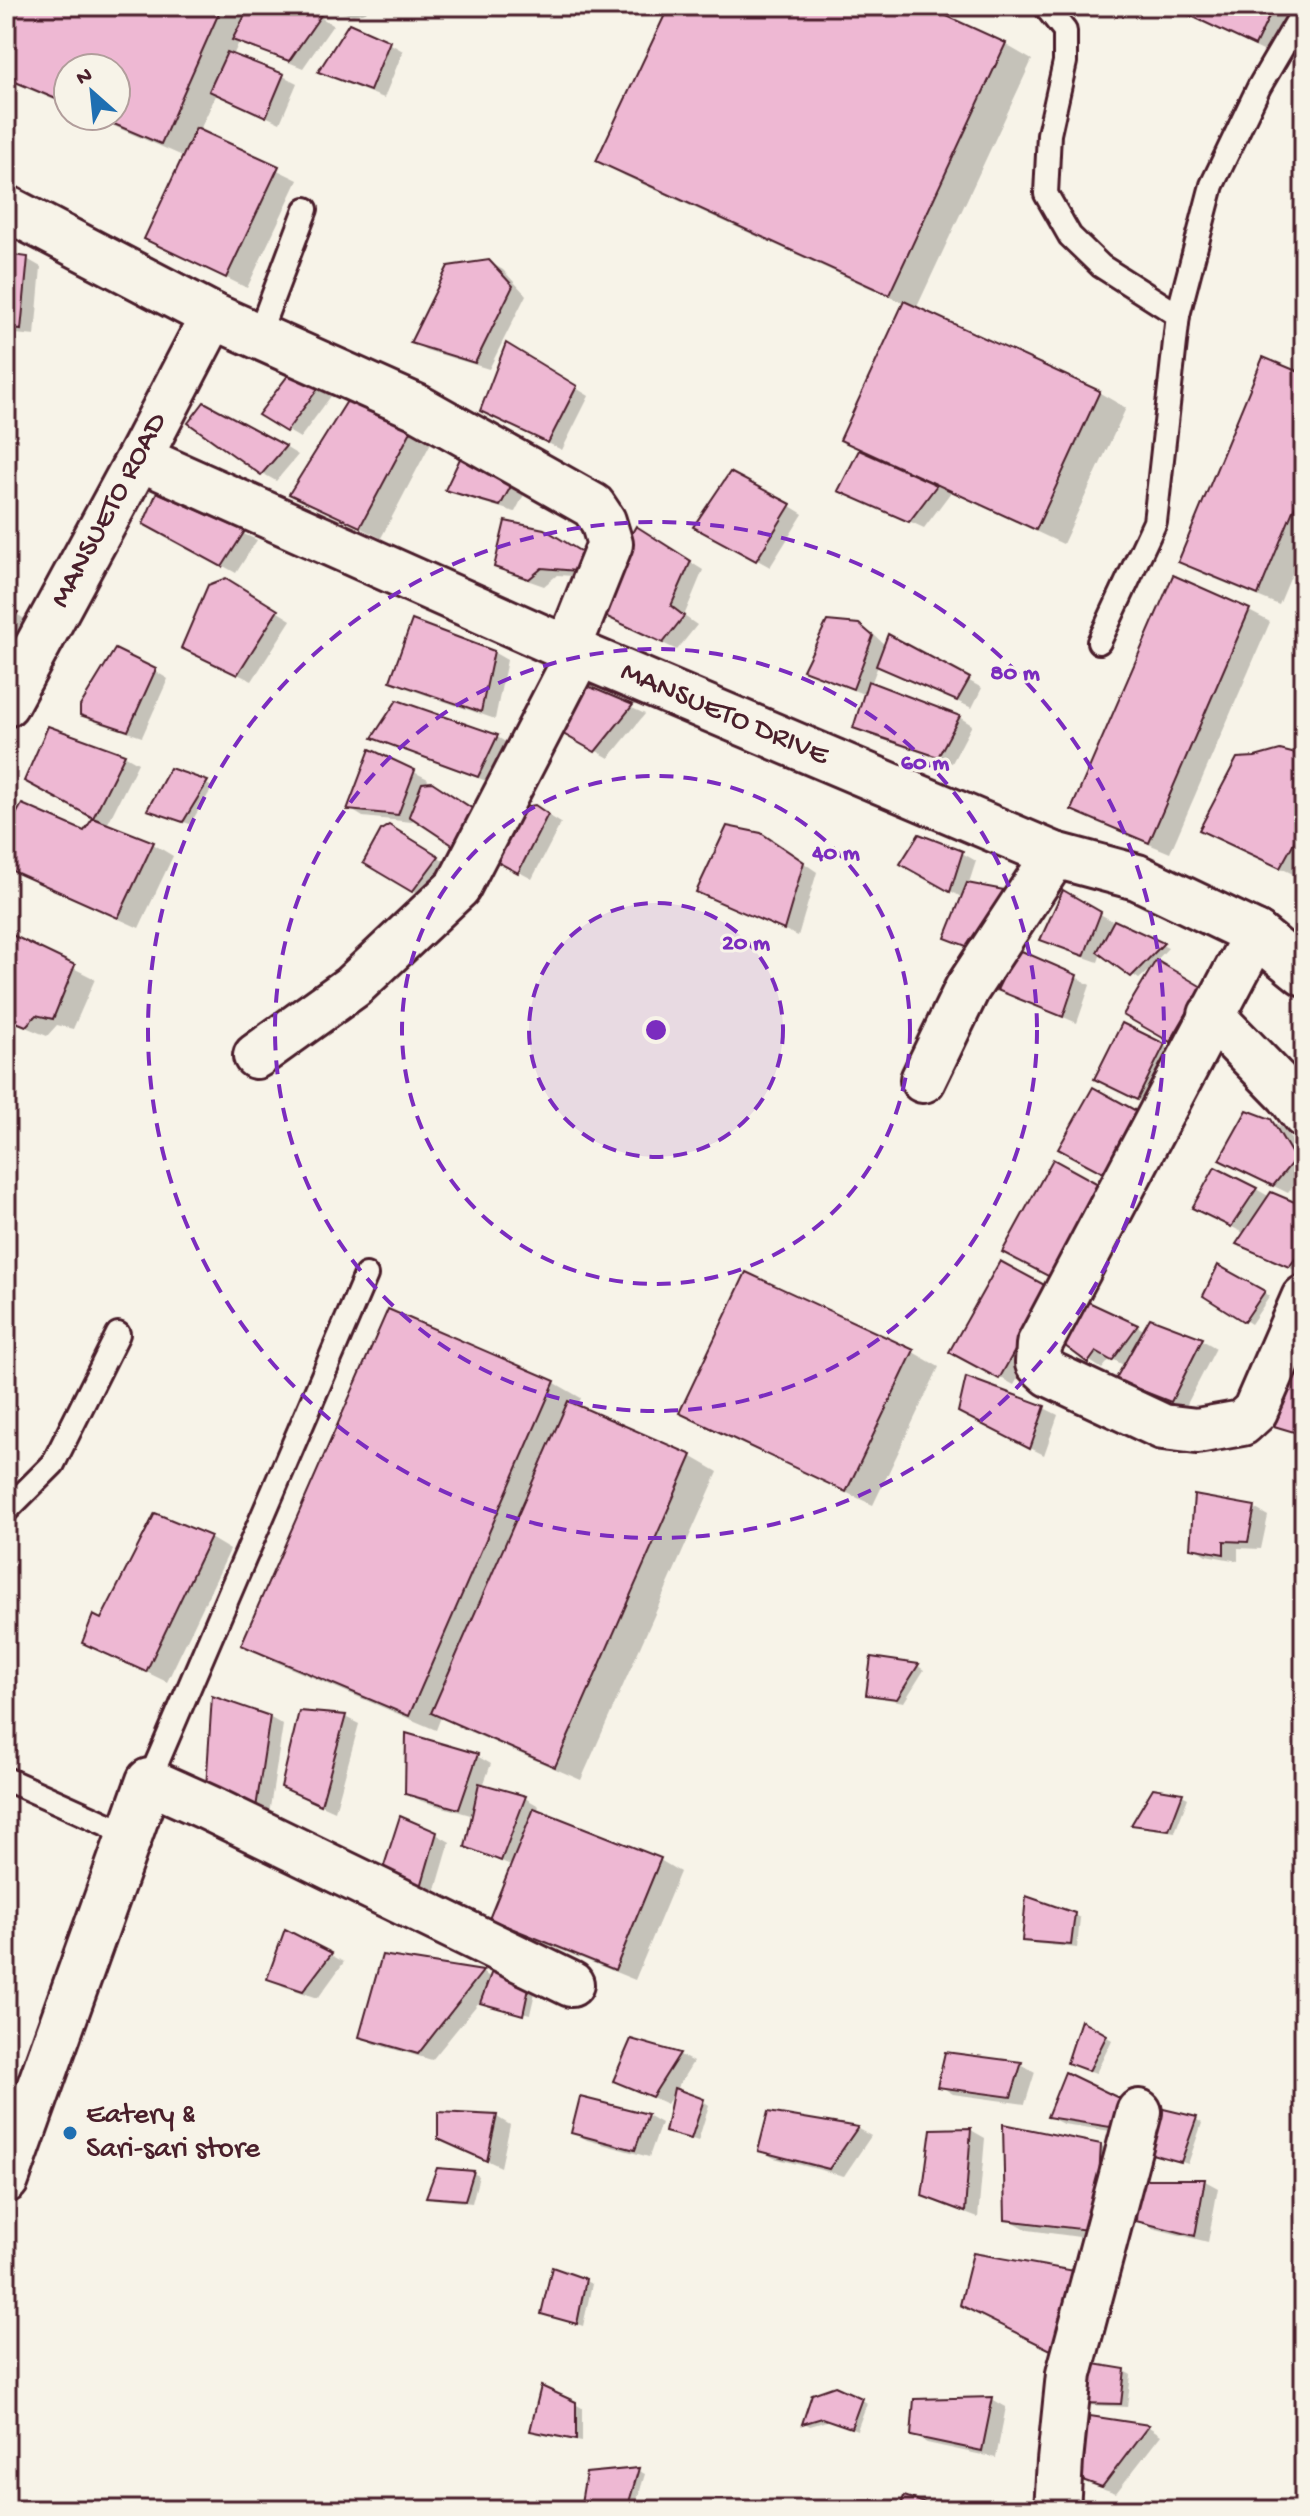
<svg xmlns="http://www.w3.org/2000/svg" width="1310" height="2516" viewBox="0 0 1310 2516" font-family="'Gochi Hand',sans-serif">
	<rect width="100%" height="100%" fill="#f7f3e8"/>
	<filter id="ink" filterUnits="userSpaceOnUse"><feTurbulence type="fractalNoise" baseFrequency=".0125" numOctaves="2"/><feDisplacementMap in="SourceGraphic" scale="16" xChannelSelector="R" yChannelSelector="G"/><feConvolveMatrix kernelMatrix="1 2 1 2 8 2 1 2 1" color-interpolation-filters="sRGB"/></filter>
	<g filter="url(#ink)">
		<g fill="#0003">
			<polygon points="6,6 282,6 320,17 333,25 303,68 239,42 233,56 283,76 297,83 280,123 217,93 199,132 298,180 247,288 146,238 185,157 91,116 116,116 116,68 68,68 68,106 6,79"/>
			<polygon points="318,6 369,6 366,12 353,15"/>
			<polygon points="671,6 921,6 1006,45 1032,60 916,309 1100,393 1126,408 1063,544 951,492 924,528 841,490 861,450 843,440 905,304 625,176 599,161"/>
			<polygon points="1168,6 1304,6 1282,60"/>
			<polygon points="389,43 403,51 384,98 334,79 321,72"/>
			<polygon points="6,256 27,259 41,267 35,336 6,333"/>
			<polygon points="489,262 503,270 526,295 489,369 426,350 412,342"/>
			<polygon points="507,346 589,396 562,450 482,411"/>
			<polygon points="299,364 334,392 300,438 261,415"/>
			<polygon points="1304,376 1304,545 1279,605 1201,573 1181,561"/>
			<polygon points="353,395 435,435 381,538 312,504"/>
			<polygon points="285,447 298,455 276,481 262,473"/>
			<polygon points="532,479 515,512 461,496 448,489"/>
			<polygon points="158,495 257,540 236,573 146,523"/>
			<polygon points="790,506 803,514 770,567 696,526"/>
			<polygon points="543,531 591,577 557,575 544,586 510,574 496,566"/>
			<polygon points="650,537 703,570 684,616 697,625 677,650 606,616"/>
			<polygon points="226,580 291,620 252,681 198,655"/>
			<polygon points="6,608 30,622 6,657"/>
			<polygon points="1249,611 1270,622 1170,853 1094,821 1074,809"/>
			<polygon points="859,626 873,634 886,646 889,637 982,688 972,708 878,666 871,684 959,717 972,725 952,763 869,735 855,727 866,695 819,677 806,669"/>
			<polygon points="493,652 507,660 495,719 406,688 393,681"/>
			<polygon points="155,671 168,679 142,737 96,722 82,714"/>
			<polygon points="577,683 645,714 609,758 560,730"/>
			<polygon points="398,702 497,737 511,745 492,783 388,745 375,737"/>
			<polygon points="124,755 138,763 107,825 153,844 173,856 139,928 6,868 6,836 85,834 96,818 27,780"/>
			<polygon points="1304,758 1304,872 1301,878 1202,829"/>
			<polygon points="171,770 213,787 190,824 155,813"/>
			<polygon points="414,772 428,779 426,785 446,792 486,819 414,816 412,822 363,817 350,809"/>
			<polygon points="535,807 561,823 532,879 489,856"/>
			<polygon points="389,828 452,865 427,898 365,862"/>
			<polygon points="919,836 962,853 976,861 968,886 1003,892 1016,900 989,956 948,937 963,898 903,864"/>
			<polygon points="775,843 817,872 798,936 698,891"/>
			<polygon points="1064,893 1114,922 1168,948 1155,962 1214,996 1184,1048 1126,1014 1156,964 1139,979 1101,953 1098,962 1056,947 1042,939"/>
			<polygon points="6,934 95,979 73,1029 57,1025 47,1036 6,1019"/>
			<polygon points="1076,977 1090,985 1077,1023 999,989"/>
			<polygon points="6,1044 12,1047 6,1059"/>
			<polygon points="1164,1046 1177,1053 1151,1106 1110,1086"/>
			<polygon points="1270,1120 1285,1129 1304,1161 1304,1172 1288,1193 1235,1167"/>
			<polygon points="1256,1189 1270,1197 1304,1208 1303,1274 1239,1244 1246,1234 1208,1215"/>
			<polygon points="1219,1268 1270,1296 1251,1324 1205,1295"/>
			<polygon points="1063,1297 1014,1385 952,1351"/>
			<polygon points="389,1312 555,1383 581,1398 577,1407 692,1457 718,1472 581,1780 459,1727 441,1717 436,1730 269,1659 243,1644"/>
			<polygon points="1151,1320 1202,1340 1216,1348 1185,1408 1131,1387 1117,1380 1125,1366 1111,1358 1102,1369 1063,1343 1137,1326 1145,1331"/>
			<polygon points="913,1352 939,1367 873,1505 708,1428 681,1413"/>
			<polygon points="1304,1377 1304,1437 1277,1425"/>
			<polygon points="1044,1408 1058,1415 1044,1455 974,1419"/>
			<polygon points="1254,1508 1268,1516 1261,1549 1238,1548 1238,1561 1206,1555 1192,1547"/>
			<polygon points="210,1538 230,1550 167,1682 84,1642 102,1622"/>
			<polygon points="873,1660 918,1666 924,1670 904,1702 874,1697 868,1694"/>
			<polygon points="269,1717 283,1725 269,1814 222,1795"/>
			<polygon points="345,1717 359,1724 335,1811 297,1794"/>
			<polygon points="408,1735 477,1756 491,1764 483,1786 525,1798 539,1806 537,1811 660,1860 680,1872 635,1980 512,1930 491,1918 513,1866 467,1846 474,1816 421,1801 407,1793"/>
			<polygon points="1182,1795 1188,1798 1175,1832 1140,1827 1134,1824"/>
			<polygon points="436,1834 450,1842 435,1893 399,1876"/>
			<polygon points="1074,1915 1080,1918 1077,1948 1030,1943 1024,1939"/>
			<polygon points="286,1931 344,1962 318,1998 283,1986 270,1978"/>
			<polygon points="384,1957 483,1973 492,1978 537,1984 530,2014 487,2003 487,2005 480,2001 432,2060 375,2044 362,2036"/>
			<polygon points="1082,2023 1112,2040 1096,2073 1076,2066"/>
			<polygon points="632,2041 680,2055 693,2062 667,2104 615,2080"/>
			<polygon points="947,2054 1021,2064 1035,2072 1025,2104 953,2094 940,2086"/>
			<polygon points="703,2101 709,2105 698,2141 668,2131"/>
			<polygon points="1124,2102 1124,2133 1063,2124 1049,2117"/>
			<polygon points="770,2114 858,2129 871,2136 844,2176 774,2158 760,2150"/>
			<polygon points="440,2115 497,2117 510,2125 501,2167 440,2138"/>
			<polygon points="647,2115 661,2123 649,2157 587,2140 573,2132"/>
			<polygon points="1196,2119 1202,2123 1188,2164 1150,2152"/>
			<polygon points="971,2130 985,2138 978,2218 938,2203 924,2195 932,2131"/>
			<polygon points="1100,2145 1121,2157 1116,2242 1028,2230 1007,2218"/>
			<polygon points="473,2173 479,2176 472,2203 434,2199 428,2196"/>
			<polygon points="1141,2181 1205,2181 1218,2188 1208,2242 1152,2228 1138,2220"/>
			<polygon points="585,2281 592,2284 583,2326 544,2313"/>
			<polygon points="1087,2364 1124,2371 1131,2375 1127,2407 1086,2405 1084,2366"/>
			<polygon points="861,2399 867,2403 857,2430 830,2420 810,2426 805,2423"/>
			<polygon points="992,2399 1006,2407 996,2458 927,2443 913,2435"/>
			<polygon points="575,2404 582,2408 582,2442 538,2434 532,2430"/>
			<polygon points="1091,2418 1149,2427 1161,2435 1116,2493 1090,2484 1076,2476"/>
			<polygon points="639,2471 645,2474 634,2510 590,2505 583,2502 588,2475"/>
		</g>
		<g fill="#eeb8d3" stroke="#4a1f2b" stroke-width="2">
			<polygon points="6,6 222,6 161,144 95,116 116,116 116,68 68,68 68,104 6,78"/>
			<polygon points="250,6 289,6 321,15 289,61 232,40"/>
			<polygon points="669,6 925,6 1006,43 889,295 596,161"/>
			<polygon points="1170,6 1274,6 1255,46"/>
			<polygon points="349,23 390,41 370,91 318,72"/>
			<polygon points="227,52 284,74 266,117 209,91"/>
			<polygon points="196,128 279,166 226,278 144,239"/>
			<polygon points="6,254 28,257 21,330 6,328"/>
			<polygon points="489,260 513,286 475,363 410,343 448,266"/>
			<polygon points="904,301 1100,391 1036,530 840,440"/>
			<polygon points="506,343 577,386 548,443 480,411"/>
			<polygon points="1263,357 1304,374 1304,484 1258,595 1178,562"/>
			<polygon points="299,361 322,383 286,432 258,415"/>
			<polygon points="352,393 416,422 360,527 289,494"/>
			<polygon points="204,402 286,446 261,475 188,423"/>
			<polygon points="466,446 520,470 500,506 445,490"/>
			<polygon points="859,450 937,485 909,522 838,491"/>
			<polygon points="730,472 791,504 756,561 693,527"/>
			<polygon points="157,492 245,531 222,567 143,524"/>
			<polygon points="505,521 544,529 588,556 577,571 542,568 529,579 494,567"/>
			<polygon points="636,526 691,561 671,606 684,616 663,643 590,609"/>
			<polygon points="1173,575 1250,609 1149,843 1071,810"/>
			<polygon points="226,578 278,610 237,675 181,648 208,585"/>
			<polygon points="6,606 18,612 6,629"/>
			<polygon points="412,620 494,651 481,712 390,681"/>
			<polygon points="827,621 859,624 873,636 853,689 803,670"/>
			<polygon points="888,634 970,678 957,701 876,666"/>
			<polygon points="115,649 156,669 128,731 80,715 80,706"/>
			<polygon points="576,681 633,705 595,752 558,731"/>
			<polygon points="868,681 960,716 938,757 853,728"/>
			<polygon points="397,700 498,735 478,777 372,738"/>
			<polygon points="48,726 125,754 93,818 24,781"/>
			<polygon points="370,749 415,770 398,815 347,810"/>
			<polygon points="1280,750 1304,756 1304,824 1280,868 1199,830 1237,758 1255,757"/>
			<polygon points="170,768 208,781 183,822 147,810"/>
			<polygon points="432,782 473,809 457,848 409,816 422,783"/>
			<polygon points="22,804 84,831 93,818 154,842 118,918 6,868 6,832"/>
			<polygon points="535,805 548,814 518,873 486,856 519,808"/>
			<polygon points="389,825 439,856 412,892 363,863 381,830"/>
			<polygon points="727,826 761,833 804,862 784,930 696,892"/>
			<polygon points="919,834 963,851 950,892 900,864"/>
			<polygon points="967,883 1004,890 974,949 945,938"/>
			<polygon points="1063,890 1101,912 1084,956 1040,940"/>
			<polygon points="1114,920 1164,943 1131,977 1097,952"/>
			<polygon points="6,932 75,965 53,1019 36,1015 26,1026 6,1018"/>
			<polygon points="1017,949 1077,975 1063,1017 997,990"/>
			<polygon points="1156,960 1202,987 1170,1042 1123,1015"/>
			<polygon points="1122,1023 1165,1044 1137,1100 1094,1079"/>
			<polygon points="1093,1087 1140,1113 1105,1174 1058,1149"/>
			<polygon points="1247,1110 1271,1119 1295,1159 1273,1186 1219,1160"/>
			<polygon points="1053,1159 1100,1185 1050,1277 1002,1252"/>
			<polygon points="1215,1167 1257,1188 1231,1227 1192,1208"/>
			<polygon points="1271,1192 1304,1206 1304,1247 1289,1267 1236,1244"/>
			<polygon points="1000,1261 1050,1288 999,1379 949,1352"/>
			<polygon points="1218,1265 1265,1291 1244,1322 1203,1296"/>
			<polygon points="746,1272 914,1350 846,1492 679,1413"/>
			<polygon points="1082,1299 1138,1325 1112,1361 1096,1352 1088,1363 1061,1343"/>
			<polygon points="388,1309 555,1381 409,1716 241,1645"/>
			<polygon points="1150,1318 1203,1338 1171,1402 1115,1380"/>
			<polygon points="1304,1375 1304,1435 1274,1426 1296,1376"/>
			<polygon points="966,1377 1045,1406 1030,1449 958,1412"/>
			<polygon points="568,1401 692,1455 555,1767 431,1713"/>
			<polygon points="1194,1495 1255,1506 1248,1542 1224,1541 1224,1554 1190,1548"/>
			<polygon points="155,1513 211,1536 146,1672 82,1643 93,1615 101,1619"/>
			<polygon points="871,1657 919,1664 897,1699 866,1695"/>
			<polygon points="212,1696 270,1716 256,1808 206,1788"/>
			<polygon points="299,1711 346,1715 321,1805 281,1787"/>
			<polygon points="406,1733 478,1754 459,1809 405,1794"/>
			<polygon points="479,1783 526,1796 501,1861 465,1847"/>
			<polygon points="1153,1788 1183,1793 1169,1830 1131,1825"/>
			<polygon points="534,1808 661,1858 615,1970 489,1919"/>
			<polygon points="400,1816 437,1832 421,1887 383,1869"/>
			<polygon points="1026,1896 1075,1913 1071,1945 1022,1941"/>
			<polygon points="285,1929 332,1953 303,1991 267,1979"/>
			<polygon points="382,1955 483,1971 418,2054 359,2037"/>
			<polygon points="495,1963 531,1978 523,2015 480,2003"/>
			<polygon points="1081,2020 1107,2035 1089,2071 1067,2063"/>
			<polygon points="631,2039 680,2053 652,2097 613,2081"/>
			<polygon points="945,2052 1022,2062 1011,2097 937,2087"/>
			<polygon points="1065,2072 1125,2101 1110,2127 1047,2117"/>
			<polygon points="674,2088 704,2099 691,2139 665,2132"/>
			<polygon points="580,2097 648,2114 635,2150 571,2133"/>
			<polygon points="1155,2107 1197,2117 1181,2162 1148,2153"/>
			<polygon points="438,2112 497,2115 487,2161 438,2139"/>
			<polygon points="768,2112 858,2127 829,2169 758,2151"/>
			<polygon points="1003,2124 1101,2144 1096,2231 1005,2220"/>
			<polygon points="971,2128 965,2212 922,2196 931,2129"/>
			<polygon points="437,2168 474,2171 465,2200 426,2197"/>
			<polygon points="1139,2179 1205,2179 1195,2236 1136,2221"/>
			<polygon points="973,2253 1086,2273 1065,2357 960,2305"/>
			<polygon points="552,2267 586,2279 577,2324 541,2314"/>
			<polygon points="1082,2362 1125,2369 1121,2404 1078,2403"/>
			<polygon points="541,2386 576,2402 576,2440 530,2431"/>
			<polygon points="835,2386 862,2398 851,2428 822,2418 802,2424 812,2394"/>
			<polygon points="993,2397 982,2451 911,2436 914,2399"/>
			<polygon points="1090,2416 1149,2425 1102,2487 1074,2477"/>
			<polygon points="639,2468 627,2509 581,2503 586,2473"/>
			<polygon points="904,2496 937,2507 936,2510 899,2510"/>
		</g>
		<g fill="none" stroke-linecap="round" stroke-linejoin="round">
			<g stroke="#4a1f2b" stroke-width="28">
				<g id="lane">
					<polyline points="1045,6 1065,31 1065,62 1049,134 1046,194 1070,236 1101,266 1178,315"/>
					<polyline points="258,336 306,209"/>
					<polyline points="1099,642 1155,522 1178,315 1212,185 1259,87 1304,10"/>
					<polyline points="6,1511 53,1464 118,1334"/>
					<polyline points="6,1779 129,1834"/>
					<polyline points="149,1781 366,1275"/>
				</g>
			</g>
			<g stroke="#4a1f2b" stroke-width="50">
				<g id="street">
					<polyline points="6,208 213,316 417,407 593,506 603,521 610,544 568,649"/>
					<polyline points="139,458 568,649 1055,855 1137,877 1256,934 1304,973"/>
					<polyline points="6,704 139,458 213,316"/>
					<polyline points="1256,934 1039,1345 1038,1363 1050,1374 1163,1427 1197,1431 1242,1423 1255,1411 1304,1298"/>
					<polyline points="1211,1015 1289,1095 1304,1115"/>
					<polyline points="256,1056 352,987 458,887 579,653"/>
					<polyline points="923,1080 967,989 1055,855"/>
					<polyline points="6,2180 149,1781 209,1808 571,1984"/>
					<polyline points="1057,2510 1060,2461 1069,2374 1139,2112"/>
				</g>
			</g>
			<use href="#lane" stroke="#f7f3e8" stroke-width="22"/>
			<use href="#street" stroke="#f7f3e8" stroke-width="44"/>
		</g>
	</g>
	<circle cx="656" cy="1030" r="127" fill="#7b2cbf" fill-opacity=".12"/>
	<g fill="none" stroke="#7b2cbf" stroke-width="4" stroke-dasharray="14 10">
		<circle cx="656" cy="1030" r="127"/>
		<circle cx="656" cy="1030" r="254"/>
		<circle cx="656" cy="1030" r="381"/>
		<circle cx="656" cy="1030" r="508"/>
	</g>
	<circle fill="#1f6fb2" stroke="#f7f3e8" stroke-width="3" cx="70" cy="2133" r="8"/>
	<g text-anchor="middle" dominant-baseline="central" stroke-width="6" stroke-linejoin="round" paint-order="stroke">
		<g font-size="30" fill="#4a1f2b" stroke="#f7f3e8">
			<text transform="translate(110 511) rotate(-62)">MANSUETO ROAD</text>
			<text transform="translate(724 715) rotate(23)">MANSUETO DRIVE</text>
		</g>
		<g font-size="30" fill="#4a1f2b" stroke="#f7f3e8" text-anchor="start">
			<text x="86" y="2116">Eatery &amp;<tspan x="86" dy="34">Sari-sari store</tspan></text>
		</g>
	</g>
	<circle cx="656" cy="1030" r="12" fill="#7b2cbf" stroke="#f7f3e8" stroke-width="4"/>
	<g font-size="24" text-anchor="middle" font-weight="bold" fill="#7b2cbf" stroke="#f7f3e8" stroke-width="6" stroke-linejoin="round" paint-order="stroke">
		<text x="1015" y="679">80 m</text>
		<text x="925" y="769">60 m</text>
		<text x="836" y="859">40 m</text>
		<text x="746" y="949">20 m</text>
	</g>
	<rect width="1310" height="2516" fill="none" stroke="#f7f3e8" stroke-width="32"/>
	<rect x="16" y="16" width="1278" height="2484" fill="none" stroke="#4a1f2b" stroke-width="3" filter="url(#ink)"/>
	<g transform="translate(92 92) rotate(333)"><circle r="38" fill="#f7f3e8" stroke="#b29e9c" stroke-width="2"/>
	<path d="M0-6L14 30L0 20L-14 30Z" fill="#1f6fb2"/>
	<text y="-12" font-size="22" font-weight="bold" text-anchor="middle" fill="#4a1f2b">N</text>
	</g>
</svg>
